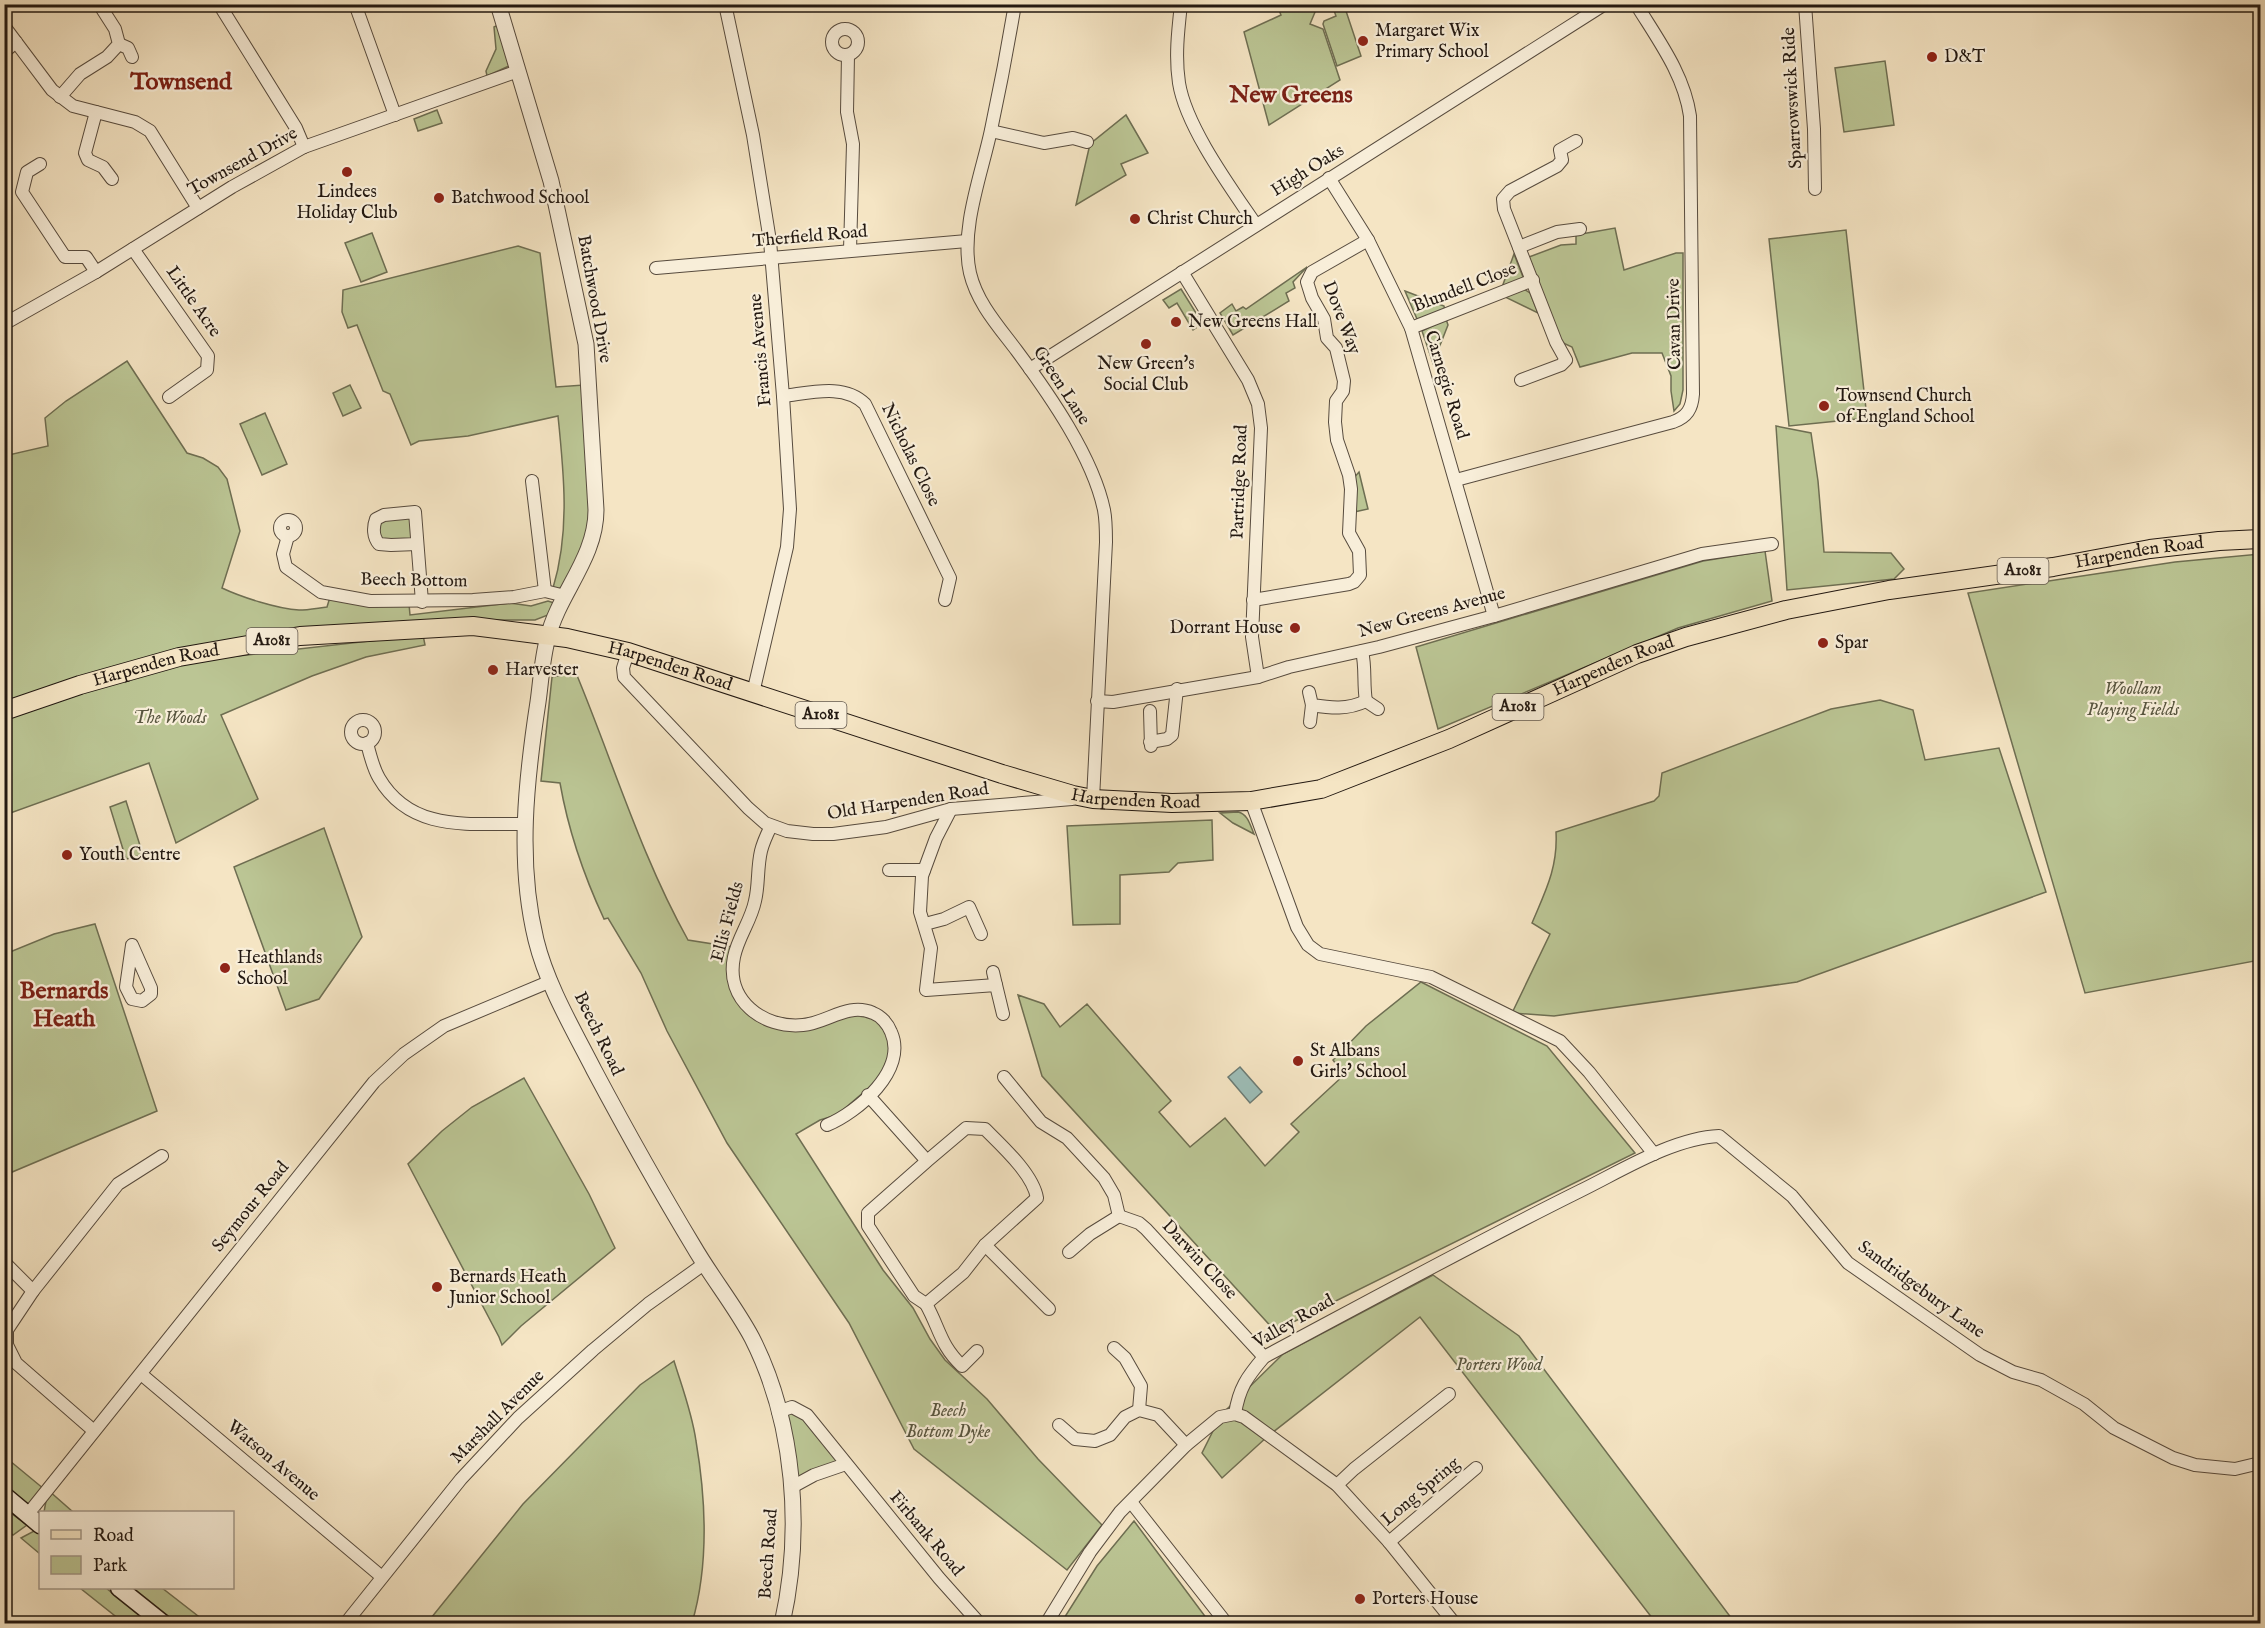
<svg xmlns="http://www.w3.org/2000/svg" width="2265" height="1628" viewBox="0 0 2265 1628" font-family="'IM FELL English',serif">
	<rect width="100%" height="100%" fill="#f5e5c4"/>
	<filter id="stains"><feTurbulence type="fractalNoise" baseFrequency=".00333" numOctaves="4"/><feColorMatrix values="0 0 0 0 .2 0 0 0 0 .09 0 0 0 0 .02 0 0 0 .5 -.17"/></filter>
	<radialGradient id="worn" r=".72"><stop offset=".6" stop-color="#630" stop-opacity="0"/><stop offset="1" stop-color="#630" stop-opacity=".3"/></radialGradient>
	<g fill="#bbc594" stroke="#6e6e52" stroke-width="1.5">
		<polygon points="1277,5 1318,5 1310,24 1323,29 1340,80 1269,125 1244,32 1281,15"/>
		<polygon points="1332,5 1344,5 1361,56 1337,66 1323,24 1324,21 1336,16"/>
		<polygon points="498,25 509,66 487,76 486,71 496,49 494,27"/>
		<polygon points="1885,61 1894,125 1844,132 1835,68"/>
		<polygon points="437,110 442,123 418,131 414,119"/>
		<polygon points="1126,115 1148,153 1121,164 1126,175 1076,205 1090,144"/>
		<polygon points="1615,228 1624,270 1676,253 1683,253 1683,390 1680,404 1674,411 1671,391 1671,376 1662,353 1632,353 1580,367 1572,347 1561,342 1529,257 1561,245 1576,244 1576,235"/>
		<polygon points="1846,230 1867,418 1789,426 1769,239"/>
		<polygon points="372,233 387,272 361,282 345,243"/>
		<path d="M518,246L540,253L556,387L584,385L591,509L584,548L562,587L557,590L553,588C570,532 564,474 558,416L468,436L419,441L411,445L390,394L383,391L357,325L348,328L342,312L343,290Z"/>
		<polygon points="1514,254 1523,277 1522,280 1501,290"/>
		<polygon points="1307,267 1293,282 1295,288 1286,293 1289,301 1233,335 1220,313 1232,304 1236,311 1243,307 1246,309"/>
		<polygon points="1181,289 1201,321 1194,326 1196,328 1193,330 1177,303 1169,308 1163,300"/>
		<polygon points="1524,289 1530,293 1538,313 1503,296"/>
		<polygon points="1405,291 1444,306 1445,311 1422,319 1417,319"/>
		<polygon points="1446,319 1448,325 1433,363 1422,331"/>
		<path d="M127,361L187,453L203,458L218,467L227,479L240,531L222,588C241,597 278,609 299,610C308,610 318,608 327,607L330,597L409,604L410,615L510,603L531,606L548,601L554,603L548,615L535,620H464L298,633L5,705L4,456L48,446L45,418L66,401Z"/>
		<polygon points="350,385 361,408 343,416 333,393"/>
		<polygon points="265,413 287,464 262,475 240,424"/>
		<polygon points="1776,426 1811,433 1818,481 1824,552 1891,553 1904,569 1894,579 1787,590"/>
		<polygon points="1359,472 1368,509 1354,512 1352,480"/>
		<polygon points="406,516 411,520 411,539 381,539 378,526 383,519"/>
		<polygon points="1765,551 1772,601 1678,628 1438,729 1416,647 1703,561"/>
		<polygon points="2260,554 2260,960 2085,993 1968,593 2175,562"/>
		<polygon points="423,635 425,645 366,657 312,676 221,715 258,799 176,843 149,763 5,815 5,716 83,688 202,660"/>
		<path d="M576,673C613,762 641,856 688,940L732,947L742,1008L749,1015L761,1023L772,1027L855,1014L872,1017L884,1028L891,1050L879,1079L837,1115L820,1120L796,1134L883,1270L913,1308L930,1339L945,1360L987,1399L1038,1459L1102,1525L1067,1570L914,1449L849,1323L727,1143L667,1031L641,973L608,918L604,919C584,876 568,829 560,783L541,781L552,677Z"/>
		<path d="M1880,700L1913,710L1925,760L1999,748L2046,892L1797,982L1554,1016L1512,1013L1550,934L1532,923C1545,892 1558,868 1556,832L1654,801L1659,796L1662,773L1831,709Z"/>
		<polygon points="126,801 143,855 126,859 110,807"/>
		<path d="M1238,812C1248,814 1250,825 1254,834L1233,823L1220,813Z"/>
		<polygon points="1212,820 1213,860 1178,863 1169,872 1120,875 1120,924 1073,925 1067,826"/>
		<polygon points="324,828 362,937 319,999 286,1010 234,867"/>
		<polygon points="95,924 157,1111 5,1175 5,954 54,934"/>
		<polygon points="1421,982 1547,1046 1635,1153 1275,1331 1042,1076 1018,995 1044,1004 1060,1027 1087,1004 1171,1101 1159,1112 1190,1147 1225,1118 1265,1166 1299,1132 1291,1124 1344,1075 1333,1060 1366,1026"/>
		<polygon points="524,1078 589,1194 615,1248 521,1326 502,1345 499,1337 408,1164 442,1131 472,1107"/>
		<polygon points="1433,1275 1519,1336 1735,1623 1656,1623 1420,1317 1268,1436 1222,1478 1202,1453 1221,1415 1283,1354"/>
		<path d="M674,1361C682,1387 692,1413 696,1441C706,1500 709,1565 692,1623H427L523,1504L640,1385Z"/>
		<polygon points="792,1407 846,1464 792,1487 778,1412"/>
		<polygon points="4,1456 44,1489 29,1509 5,1489"/>
		<polygon points="48,1490 73,1512 44,1512"/>
		<polygon points="4,1508 27,1525 13,1535 5,1529"/>
		<polygon points="1134,1521 1210,1623 1061,1623 1097,1566"/>
		<polygon points="34,1531 40,1535 40,1554 21,1538"/>
		<polygon points="80,1588 106,1588 149,1623 124,1623"/>
		<polygon points="131,1588 162,1588 207,1623 171,1623"/>
	</g>
	<polygon fill="#9dbeb8" stroke="#6c7c75" stroke-width="1.5" points="1240,1067 1262,1092 1250,1103 1228,1077"/>
	<g fill="none" stroke-linecap="round" stroke-linejoin="round">
		<g stroke="#574b3e" stroke-width="14">
			<g id="minor">
				<polyline points="219,4 296,128 304,147"/>
				<polyline points="355,4 395,115"/>
				<polyline points="725,4 753,135 770,241 783,396 790,509 787,547 753,693"/>
				<path d="M1015,4C1008,46 1000,88 991,130C982,173 960,229 970,273C977,303 999,327 1017,351C1049,394 1093,457 1104,510C1106,520 1106,531 1106,542L1093,799"/>
				<path d="M1181,4C1178,31 1175,57 1179,83C1186,127 1231,188 1256,225"/>
				<polyline points="1805,4 1814,129 1815,189"/>
				<polyline points="4,26 52,90 73,106 135,122 150,131 198,208"/>
				<circle cx="845" cy="42" r="13"/>
				<polyline points="119,44 128,48 132,57"/>
				<polyline points="4,52 16,42"/>
				<polyline points="848,55 847,112 853,144 850,250"/>
				<polyline points="60,97 80,74 107,57 119,44 115,29 99,4"/>
				<polyline points="96,112 85,153 88,160 103,167 112,179"/>
				<polyline points="991,131 1044,143 1073,138 1087,142"/>
				<polyline points="40,164 27,172 22,192 65,257 86,257 96,272"/>
				<polyline points="1329,178 1368,240 1411,328 1494,616"/>
				<polyline points="1519,247 1557,232 1580,229"/>
				<polyline points="133,249 208,356 207,370 169,397"/>
				<polyline points="656,268 967,241"/>
				<polyline points="1182,272 1248,380 1258,404 1261,428 1252,637 1258,677"/>
				<polyline points="4,324 96,272 232,187 304,147 518,71"/>
				<polyline points="1411,328 1533,280"/>
				<polyline points="1030,369 1605,4"/>
				<polyline points="1521,380 1561,365 1566,360 1556,342 1504,209 1503,199 1510,191 1557,166 1562,160 1560,150 1576,141"/>
				<path d="M783,396C810,393 844,383 865,404L950,578L945,600"/>
				<path d="M1456,480L1673,422C1687,417 1692,409 1693,394L1690,116C1684,74 1658,40 1636,4"/>
				<polyline points="532,481 545,591"/>
				<circle cx="288" cy="528" r="8"/>
				<polyline points="288,536 283,554 286,567 321,592 370,601 473,600 514,597 545,591 565,596"/>
				<path d="M417,544L391,545L379,544C373,537 373,527 376,519L384,515L415,512L422,602"/>
				<polyline points="1253,600 1349,584 1354,582 1360,575 1359,551 1349,533 1351,489 1349,475 1337,440 1335,422 1336,401 1343,391 1344,381 1336,348 1327,338 1324,319 1312,298 1307,282 1312,272 1368,240"/>
				<path d="M1362,651C1366,668 1363,684 1366,701"/>
				<polyline points="628,652 623,668 624,677 748,808 765,823 787,831 813,834 833,834 886,827 951,809 1072,799"/>
				<path d="M1309,692L1312,705C1331,708 1347,710 1366,701"/>
				<polyline points="1097,701 1113,702 1258,677 1289,667 1379,647 1494,616 1702,554 1772,544"/>
				<polyline points="1366,701 1378,709"/>
				<polyline points="1150,711 1151,746"/>
				<circle cx="363" cy="732" r="12"/>
				<polyline points="1310,722 1312,705"/>
				<polyline points="1150,742 1167,739 1172,735 1177,689"/>
				<path d="M367,743C370,755 373,768 379,778C411,833 470,823 525,824"/>
				<polyline points="1251,801 1297,927 1308,945 1320,954 1431,977 1560,1041 1589,1072 1654,1154"/>
				<polyline points="951,809 936,838 922,876 920,912 931,948 926,990 996,985 1003,1014"/>
				<path d="M771,826C767,834 763,843 761,851C757,868 759,885 755,901C751,921 738,937 734,957C725,1000 763,1029 803,1025C827,1023 848,1002 873,1013C881,1016 888,1024 891,1032C908,1070 858,1112 827,1125"/>
				<polyline points="889,870 924,870"/>
				<polyline points="925,924 944,919 969,907 981,934"/>
				<polygon points="132,945 151,988 151,994 142,1001 132,999 126,987"/>
				<polyline points="993,972 996,985"/>
				<polyline points="1004,1077 1041,1122 1067,1138 1104,1178 1114,1195 1119,1216"/>
				<path d="M868,1095L927,1161L966,1128L985,1129C1002,1146 1033,1174 1037,1198L985,1245L963,1273L926,1304L914,1296L868,1226V1213L927,1161"/>
				<polyline points="1119,1216 1139,1223 1146,1229 1264,1357"/>
				<polyline points="985,1245 1049,1309"/>
				<polyline points="1069,1252 1090,1234 1119,1216"/>
				<polyline points="4,1262 33,1291"/>
				<path d="M926,1304C940,1329 940,1345 962,1366L977,1351"/>
				<polyline points="1114,1348 1125,1358 1141,1386 1139,1410"/>
				<polyline points="141,1374 382,1577"/>
				<polyline points="778,1412 792,1407 807,1415 939,1578 980,1624"/>
				<path d="M1235,1414C1239,1388 1247,1377 1264,1357C1369,1301 1473,1244 1580,1191C1621,1171 1673,1138 1719,1136L1792,1196L1848,1263L1980,1355L2013,1372L2041,1380L2084,1404L2114,1428L2173,1458L2195,1465L2235,1469L2260,1463"/>
				<polyline points="1059,1425 1075,1439 1095,1441 1110,1435 1125,1417 1139,1410 1158,1415 1186,1445"/>
				<polyline points="94,1431 16,1363 7,1345 7,1330 33,1291 118,1184 162,1156"/>
				<polyline points="1337,1485 1354,1469 1449,1394"/>
				<polyline points="792,1487 814,1475 846,1464"/>
				<polyline points="1131,1502 1227,1624"/>
				<polyline points="28,1514 374,1082 404,1054 444,1026 551,981"/>
				<polyline points="1389,1542 1476,1468"/>
				<polyline points="345,1624 461,1479 518,1418 593,1350 648,1304 704,1264"/>
				<polyline points="1046,1624 1090,1552 1120,1512 1186,1445 1220,1417 1235,1414 1244,1417 1337,1485 1389,1542 1455,1624"/>
			</g>
		</g>
		<g stroke="#574b3e" stroke-width="17">
			<path id="tertiary" d="M498,4L551,181L586,344L596,510C596,558 559,593 548,637C542,658 541,681 538,702C526,780 517,862 536,940C547,985 573,1029 594,1070C626,1130 659,1189 694,1247C712,1278 735,1306 752,1338C795,1423 803,1531 782,1624"/>
		</g>
		<g stroke="#221811" stroke-width="19">
			<g id="secondary">
				<polyline points="4,1495 40,1525"/>
				<polyline points="119,1588 164,1624"/>
			</g>
		</g>
		<g stroke="#221811" stroke-width="20">
			<g id="primary">
				<path id="s1" d="M4,711L80,685L179,657L300,636L473,626L567,638L628,652L1002,774L1073,795L1093,799L1172,803L1251,801L1321,789L1449,739L1637,654L1686,637L1786,610L1889,590L2053,567L2150,549L2219,541L2260,539"/>
			</g>
		</g>
		<use href="#minor" stroke="#f8eed9" stroke-width="12"/>
		<use href="#tertiary" stroke="#f8eed9" stroke-width="15"/>
		<use href="#secondary" stroke="#f8eed9" stroke-width="16"/>
		<use href="#primary" stroke="#f5e5c4" stroke-width="18"/>
	</g>
	<g fill="#8f2418" stroke="#f8eed9" stroke-width="2">
		<circle cx="1363" cy="41" r="6"/>
		<circle cx="1932" cy="57" r="6"/>
		<circle cx="347" cy="172" r="6"/>
		<circle cx="439" cy="198" r="6"/>
		<circle cx="1135" cy="219" r="6"/>
		<circle cx="1176" cy="322" r="6"/>
		<circle cx="1146" cy="344" r="6"/>
		<circle cx="1824" cy="406" r="6"/>
		<circle cx="1295" cy="628" r="6"/>
		<circle cx="1823" cy="643" r="6"/>
		<circle cx="493" cy="670" r="6"/>
		<circle cx="67" cy="855" r="6"/>
		<circle cx="225" cy="968" r="6"/>
		<circle cx="1298" cy="1061" r="6"/>
		<circle cx="437" cy="1287" r="6"/>
		<circle cx="1360" cy="1599" r="6"/>
	</g>
	<g text-anchor="middle" dominant-baseline="central" stroke-width="4.5" stroke-linejoin="round" paint-order="stroke">
		<g fill="#f8eed9" stroke="#62584d" stroke-width="1.5">
			<rect x="1997.5" y="558" width="51" height="26" rx="4.5"/>
			<rect x="246.5" y="628" width="51" height="26" rx="4.5"/>
			<rect x="1492.5" y="694" width="51" height="26" rx="4.5"/>
			<rect x="795.5" y="702" width="51" height="26" rx="4.5"/>
		</g>
		<g font-size="16" font-weight="bold" fill="#221811">
			<text x="2023" y="571">A1081</text>
			<text x="272" y="641">A1081</text>
			<text x="1518" y="707">A1081</text>
			<text x="821" y="715">A1081</text>
		</g>
		<g font-size="18" fill="#221811" stroke="#f8eed9" text-anchor="start">
			<text x="1375" y="31">Margaret Wix<tspan x="1375" dy="21">Primary School</tspan></text>
			<text x="1944" y="57">D&amp;T</text>
			<text x="347" y="192" text-anchor="middle">Lindees<tspan x="347" dy="21">Holiday Club</tspan></text>
			<text x="451" y="198">Batchwood School</text>
			<text x="1147" y="219">Christ Church</text>
			<text x="1188" y="322">New Greens Hall</text>
			<text x="1146" y="364" text-anchor="middle">New Green's<tspan x="1146" dy="21">Social Club</tspan></text>
			<text x="1836" y="396">Townsend Church<tspan x="1836" dy="21">of England School</tspan></text>
			<text x="1283" y="628" text-anchor="end">Dorrant House</text>
			<text x="1835" y="643">Spar</text>
			<text x="505" y="670">Harvester</text>
			<text x="79" y="855">Youth Centre</text>
			<text x="237" y="958">Heathlands<tspan x="237" dy="21">School</tspan></text>
			<text x="1310" y="1051">St Albans<tspan x="1310" dy="21">Girls' School</tspan></text>
			<text x="449" y="1277">Bernards Heath<tspan x="449" dy="21">Junior School</tspan></text>
			<text x="1372" y="1599">Porters House</text>
		</g>
		<g font-size="18" fill="#221811" stroke="#f8eed9">
			<text transform="translate(1793 98) rotate(-93)">Sparrowswick Ride</text>
			<text transform="translate(243 162) rotate(-29)">Townsend Drive</text>
			<text transform="translate(1308 171) rotate(-32)">High Oaks</text>
			<text transform="translate(810 237) rotate(-5)">Therfield Road</text>
			<text transform="translate(1465 288) rotate(-21)">Blundell Close</text>
			<text transform="translate(594 299) rotate(80)">Batchwood Drive</text>
			<text transform="translate(193 302) rotate(55)">Little Acre</text>
			<text transform="translate(1341 318) rotate(69)">Dove Way</text>
			<text transform="translate(1675 324) rotate(-91)">Cavan Drive</text>
			<text transform="translate(761 350) rotate(-95)">Francis Avenue</text>
			<text transform="translate(1446 385) rotate(73)">Carnegie Road</text>
			<text transform="translate(1061 386) rotate(57)">Green Lane</text>
			<text transform="translate(910 455) rotate(64)">Nicholas Close</text>
			<text transform="translate(1240 482) rotate(-88)">Partridge Road</text>
			<text stroke="none"><textPath href="#s1" startOffset="2211">Harpenden Road</textPath></text>
			<text transform="translate(414 581) rotate(1)">Beech Bottom</text>
			<text transform="translate(1432 613) rotate(-15)">New Greens Avenue</text>
			<text stroke="none"><textPath href="#s1" startOffset="159">Harpenden Road</textPath></text>
			<text stroke="none"><textPath href="#s1" startOffset="681">Harpenden Road</textPath></text>
			<text stroke="none"><textPath href="#s1" startOffset="1671">Harpenden Road</textPath></text>
			<text stroke="none"><textPath href="#s1" startOffset="1167">Harpenden Road</textPath></text>
			<text transform="translate(908 802) rotate(-9)">Old Harpenden Road</text>
			<text transform="translate(728 922) rotate(-75)">Ellis Fields</text>
			<text transform="translate(598 1034) rotate(64)">Beech Road</text>
			<text transform="translate(251 1207) rotate(-51)">Seymour Road</text>
			<text transform="translate(1199 1260) rotate(47)">Darwin Close</text>
			<text transform="translate(1921 1290) rotate(36)">Sandridgebury Lane</text>
			<text transform="translate(1294 1322) rotate(-30)">Valley Road</text>
			<text transform="translate(498 1417) rotate(-45)">Marshall Avenue</text>
			<text transform="translate(273 1461) rotate(40)">Watson Avenue</text>
			<text transform="translate(1421 1492) rotate(-40)">Long Spring</text>
			<text transform="translate(926 1534) rotate(50)">Firbank Road</text>
			<text transform="translate(769 1554) rotate(-86)">Beech Road</text>
		</g>
		<g font-size="18" font-style="italic" fill="#58553f" stroke="#f8eed9">
			<text x="2133" y="689">Woollam<tspan x="2133" dy="21">Playing Fields</tspan></text>
			<text x="170" y="718">The Woods</text>
			<text x="1499" y="1365">Porters Wood</text>
			<text x="948" y="1411">Beech<tspan x="948" dy="21">Bottom Dyke</tspan></text>
		</g>
		<g font-size="24" font-weight="bold" fill="#7a1f14" stroke="#f8eed9">
			<text x="181" y="82">Townsend</text>
			<text x="1291" y="95">New Greens</text>
			<text x="64" y="991">Bernards<tspan x="64" dy="28">Heath</tspan></text>
		</g>
	</g>
	<rect width="2265" height="1628" fill="none" stroke="#f5e5c4" stroke-width="24"/>
	<rect x="6" y="6" width="2253" height="1616" fill="none" stroke="#221811" stroke-width="3"/>
	<rect x="12" y="12" width="2241" height="1604" fill="none" stroke="#221811" stroke-width="1.5"/>
	<rect x="39" y="1511" width="195" height="78" fill="#f8eed9" stroke="#a29889" stroke-width="1.5"/>
	<rect x="51" y="1530" width="30" height="9" fill="#f5e5c4" stroke="#a29889" stroke-width="1.5"/>
	<text x="93" y="1541" font-size="18" fill="#221811">Road</text>
	<rect x="51" y="1556" width="30" height="18" fill="#bbc594" stroke="#a29889" stroke-width="1.5"/>
	<text x="93" y="1571" font-size="18" fill="#221811">Park</text>
	<rect width="100%" height="100%" filter="url(#stains)"/>
	<rect width="100%" height="100%" fill="url(#worn)"/>
</svg>
